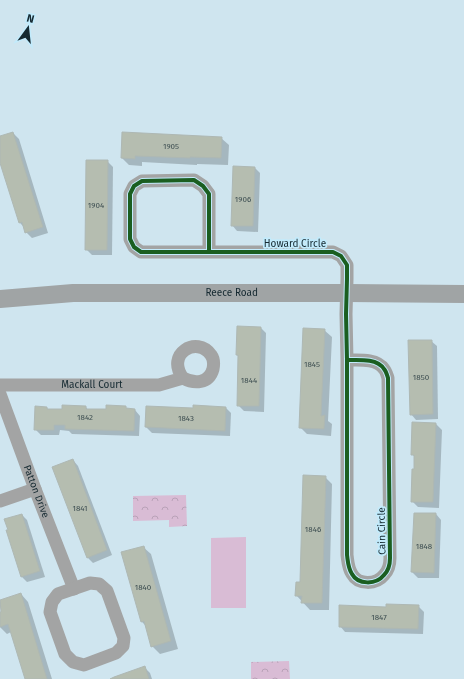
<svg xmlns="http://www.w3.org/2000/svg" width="464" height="679" viewBox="0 0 464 679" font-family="'Fira Sans',sans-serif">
	<defs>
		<pattern id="forest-crowns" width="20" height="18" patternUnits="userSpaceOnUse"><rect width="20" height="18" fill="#d9bcd5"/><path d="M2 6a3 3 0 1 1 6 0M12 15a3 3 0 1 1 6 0" fill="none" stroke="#b9a2b7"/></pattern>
	</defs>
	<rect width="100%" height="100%" fill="#cfe5ef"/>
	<polygon fill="#d9bcd5" points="246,537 246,608 211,608 211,538"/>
	<g fill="url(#forest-crowns)">
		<polygon points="186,495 187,526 169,527 169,520 133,521 133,496"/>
		<polygon points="289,661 290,679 251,679 251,662"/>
	</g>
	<g fill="#0003">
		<polygon points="13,133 19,139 48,233 32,238 26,232 25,228 20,223 0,160 0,137"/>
		<polygon points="221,138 229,145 228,165 197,164 197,165 142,162 142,166 129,165 122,158"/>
		<polygon points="107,161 113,167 112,255 92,255 86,249"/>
		<polygon points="255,168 260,173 258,232 237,231 232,225"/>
		<polygon points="261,328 266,333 264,412 244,411 238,405 239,357 237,355"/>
		<polygon points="324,330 332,337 328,421 332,424 331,436 307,434 300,427"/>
		<polygon points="431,341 437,346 438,419 416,420 411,414"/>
		<polygon points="63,406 86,407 88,410 106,410 125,407 128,410 135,410 140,416 139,436 72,434 69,431 60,430 59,435 41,435 35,429 47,408 49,410 62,410"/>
		<polygon points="226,408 231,413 230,436 152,433 146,427 194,409"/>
		<polygon points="413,423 436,424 442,430 439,508 418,507 412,501 415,457 412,454"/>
		<polygon points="73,460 78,466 112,555 93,563 87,557"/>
		<polygon points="325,477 332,484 329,610 310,610 296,595 301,583"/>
		<polygon points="436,514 441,520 439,578 418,578 412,572"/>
		<polygon points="22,515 27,520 45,577 27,582 22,577"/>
		<polygon points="143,547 151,554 178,649 160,654 152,646 146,626 142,622 122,553"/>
		<polygon points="21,594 28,602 52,679 26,679 11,632 7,634 0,627 0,613 2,612 0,606 0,601"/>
		<polygon points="418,606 424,612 423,634 345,632 340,626 387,608"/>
		<polygon points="144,667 150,673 152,679 113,679"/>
	</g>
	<g fill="#b5bdb0" stroke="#aeb8b4">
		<polygon points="13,132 43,227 25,233 22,222 19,223 0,163 0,136"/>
		<polygon points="122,132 222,137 221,158 190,157 190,158 135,156 135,159 121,158"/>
		<polygon points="86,160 108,160 107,250 85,250"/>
		<polygon points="233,166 255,167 253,226 231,226"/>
		<polygon points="237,326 261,327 259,406 237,406 238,355 236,355"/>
		<polygon points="303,328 325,329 321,416 325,415 324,429 299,428"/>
		<polygon points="408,340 432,340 433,414 410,415"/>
		<polygon points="62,405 86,406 86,409 106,409 106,405 126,406 126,408 135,409 134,431 65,429 65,425 54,425 54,430 34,430 35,406 47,407 47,409 62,409"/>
		<polygon points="193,405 226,407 225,431 145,427 146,406 193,408"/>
		<polygon points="412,422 436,423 433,502 411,502 412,469 414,469 414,455 411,455"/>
		<polygon points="73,459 107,550 87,558 52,467"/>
		<polygon points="303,475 326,476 322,603 301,603 302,596 295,596 296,582 300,582"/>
		<polygon points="414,513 436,513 434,573 411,572"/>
		<polygon points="22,514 40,571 21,577 6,530 8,530 4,519"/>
		<polygon points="144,546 171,641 151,647 144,621 141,622 121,552"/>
		<polygon points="21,593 47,679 25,679 8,624 0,627 0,612 1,612 0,600"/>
		<polygon points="386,604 419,605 418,629 339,627 339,605 386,607"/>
		<polygon points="145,666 149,679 110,679 114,677"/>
	</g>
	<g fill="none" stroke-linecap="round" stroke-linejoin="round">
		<g stroke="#a3a4a4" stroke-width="13">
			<path d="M209,252V194L203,186L194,180L142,181L134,186L130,194V239L134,247L141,252H333L341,256L347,265V279L346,314L347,360V555C348,562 348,568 352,574C358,585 376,585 384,575C389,570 390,564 390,558L388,378C387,375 386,371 384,369C377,358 358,360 347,360"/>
			<path id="s1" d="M0,385H159L183,378C194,384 209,384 213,369C214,364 214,359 211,355C197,335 165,354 183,378"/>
			<path id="s2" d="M0,394L35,489L74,589"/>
			<polyline points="0,501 35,489"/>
			<polygon points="90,583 99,584 107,591 124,638 123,646 116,653 84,665 73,662 65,654 50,612 52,602 58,594"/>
		</g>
		<path stroke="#a0a4a5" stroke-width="18" id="s3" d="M0,299L73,293H347L464,294"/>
		<g stroke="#c2ebfc" stroke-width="6">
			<path id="cycleway" d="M209,252V194L203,186L194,180L142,181L134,186L130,194V239L134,247L141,252H333L341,256L347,265V279L346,314L347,360V555C348,562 348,568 352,574C358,585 376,585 384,575C389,570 390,564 390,558L388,378C387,375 386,371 384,369C377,358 358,360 347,360"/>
		</g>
		<use href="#cycleway" stroke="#1b5e20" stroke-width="4"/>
	</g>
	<g text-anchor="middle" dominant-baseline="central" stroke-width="3.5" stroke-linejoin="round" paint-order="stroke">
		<g font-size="8" fill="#3d4e51">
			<text x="171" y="146">1905</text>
			<text x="243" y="199">1906</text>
			<text x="96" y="205">1904</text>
			<text x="312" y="364">1845</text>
			<text x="421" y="377">1850</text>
			<text x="249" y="380">1844</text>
			<text x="85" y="417">1842</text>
			<text x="186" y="418">1843</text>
			<text x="80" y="508">1841</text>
			<text x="313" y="529">1846</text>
			<text x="424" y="546">1848</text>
			<text x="143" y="587">1840</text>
			<text x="379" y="617">1847</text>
		</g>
		<g font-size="10" fill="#152931" stroke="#c2ebfc">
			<text x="295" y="244">Howard Circle</text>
			<text stroke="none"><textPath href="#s3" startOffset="232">Reece Road</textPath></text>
			<text stroke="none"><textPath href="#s1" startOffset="92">Mackall Court</textPath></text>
			<text stroke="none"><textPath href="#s2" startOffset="104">Patton Drive</textPath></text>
			<text transform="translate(382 531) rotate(-91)">Cain Circle</text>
		</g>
	</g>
	<g transform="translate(28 28) rotate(15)" stroke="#c2ebfc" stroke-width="3" paint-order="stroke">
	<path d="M0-3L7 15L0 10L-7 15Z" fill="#152931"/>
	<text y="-6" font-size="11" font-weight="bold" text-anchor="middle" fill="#152931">N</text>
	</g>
</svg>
